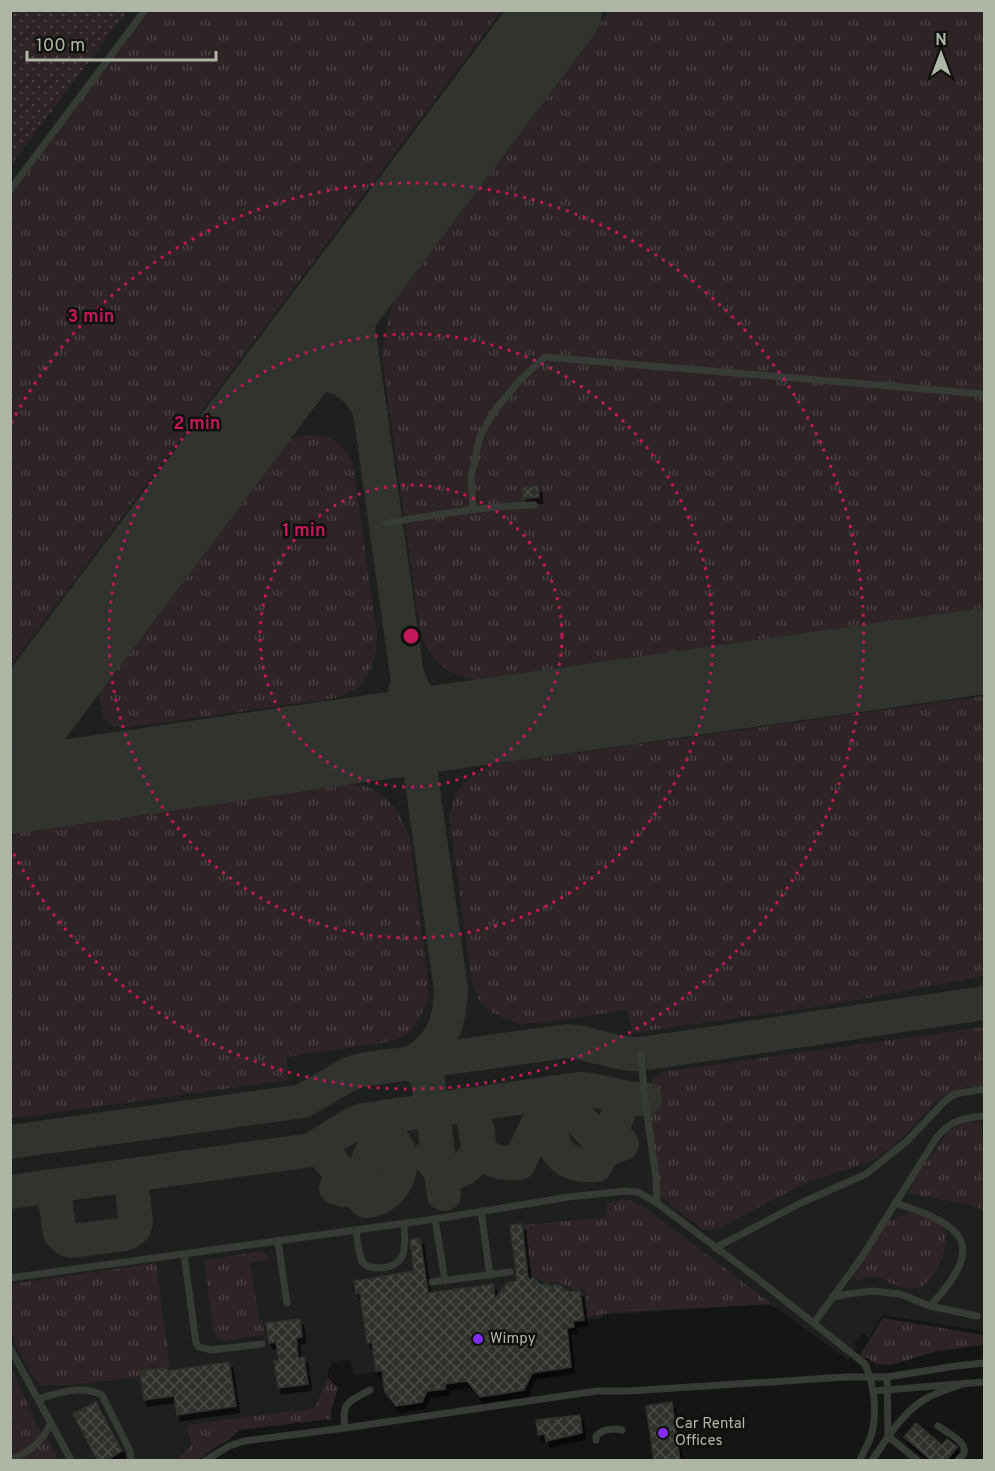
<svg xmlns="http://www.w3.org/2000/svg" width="995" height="1471" viewBox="0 0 995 1471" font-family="Overpass,sans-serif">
	<defs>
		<pattern id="grass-tufts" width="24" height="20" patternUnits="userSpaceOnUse" patternTransform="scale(1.5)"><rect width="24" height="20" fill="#2e2425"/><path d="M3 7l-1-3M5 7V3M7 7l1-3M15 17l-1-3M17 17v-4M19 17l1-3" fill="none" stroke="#4a4242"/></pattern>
		<pattern id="park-dots" width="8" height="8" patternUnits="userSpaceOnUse" patternTransform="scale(1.5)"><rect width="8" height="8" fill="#2e2425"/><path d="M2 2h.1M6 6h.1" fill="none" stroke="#4a4242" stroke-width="1.8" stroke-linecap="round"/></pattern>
		<pattern id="building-cross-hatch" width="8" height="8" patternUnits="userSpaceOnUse" patternTransform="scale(1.5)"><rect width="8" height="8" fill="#2d302c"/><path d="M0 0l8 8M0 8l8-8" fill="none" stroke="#494c48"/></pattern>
		<filter id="shadow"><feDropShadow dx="3.5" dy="6" stdDeviation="0" flood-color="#0009"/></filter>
	</defs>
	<rect width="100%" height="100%" fill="#141614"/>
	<polygon fill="#1e201d" points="127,11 984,11 984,1331 882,1315 869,1338 862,1333 853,1344 857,1348 848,1360 775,1307 766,1304 603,1315 603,1318 574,1321 574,1327 536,1333 567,1333 571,1367 532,1373 524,1390 480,1397 467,1381 445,1384 445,1389 427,1391 422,1402 396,1406 385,1392 382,1371 354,1375 350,1359 332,1362 316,1406 313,1408 186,1425 191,1446 176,1460 11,1460 10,165"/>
	<g fill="url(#grass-tufts)">
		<polygon points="148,11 501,11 11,665 10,194"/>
		<path d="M609,11H984V608L474,680C444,672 430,661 420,631L382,356L390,309L405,280Z"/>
		<path d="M307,435C334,435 340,440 353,464L377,636C376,657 372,679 353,691C348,694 341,696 335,698L125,728L113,725L104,719L100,705V690L108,678L281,444L293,438Z"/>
		<polygon points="984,696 984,976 835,1004 632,1033 627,1010 548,1022 519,1024 491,1012 478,998 472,983 449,815 456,793 472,775 491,765"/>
		<path d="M348,784C354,785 361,785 367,787C391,795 402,818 410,839L428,983V1001L418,1020L406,1035L388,1042L286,1057L288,1080L11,1119V836L23,832Z"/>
		<polygon points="984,1027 984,1085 967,1087 940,1097 908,1132 890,1149 870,1162 805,1183 720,1228 710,1230 702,1229 661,1197 647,1095 653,1078 663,1072"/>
		<polygon points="967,1122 981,1122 984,1148 984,1210 971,1205 908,1193 923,1166 950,1130"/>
		<polygon points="621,1200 630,1200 641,1205 772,1304 617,1312 587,1317 586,1295 584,1288 573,1290 560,1282 543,1282 535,1277 530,1276 524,1225 607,1217 606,1204"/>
		<path d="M909,1213C919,1215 932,1216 940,1222C957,1235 935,1282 920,1287C909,1291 898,1287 889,1282C883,1279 887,1279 880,1278C873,1276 865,1278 857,1280L853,1277V1273L888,1221Z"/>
		<polygon points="262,1251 269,1259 268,1260 250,1263 259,1319 263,1320 264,1335 220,1341 213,1329 204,1261 206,1260"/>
		<polygon points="156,1263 170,1367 140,1371 140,1377 70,1385 40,1385 31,1373 11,1336 10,1284"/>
		<polygon points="883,1318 984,1335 984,1345 937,1351 891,1365 875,1364 867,1357 863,1359 860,1355"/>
		<polygon points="10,1364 37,1425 52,1446 59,1460 11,1460"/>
		<polygon points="327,1377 338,1388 331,1411 331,1419 239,1430 229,1440 215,1448 198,1460 176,1460 191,1446 186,1425 313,1408 316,1406"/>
	</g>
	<polygon fill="url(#park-dots)" points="11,10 127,11 11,165 10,11"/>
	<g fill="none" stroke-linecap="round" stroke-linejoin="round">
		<g stroke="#30332e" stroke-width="34">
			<path d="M381,247C376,255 371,263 366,272C356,291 357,313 359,333L451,989C450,1023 441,1049 409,1064C418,1067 425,1071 428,1081L444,1194"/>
			<path d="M260,410C266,402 273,391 282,385C305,368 336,370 356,390C363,396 367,405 371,414"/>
			<path d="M409,679C420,711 439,716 469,724"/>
			<path d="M356,740C389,728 405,716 407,679"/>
			<path d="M582,1089C573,1095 563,1100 557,1110C544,1129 553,1158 577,1164C582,1166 590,1165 596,1165L625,1099"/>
			<polyline points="555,1092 607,1149 622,1144"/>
			<path d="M475,1126C476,1156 491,1165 519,1163L548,1102"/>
			<path d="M10,1142L303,1101L349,1074L361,1070L567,1041C592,1042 616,1056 641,1054L984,1003"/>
			<path d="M317,1146L366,1201C395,1198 411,1164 393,1141C386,1130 373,1126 362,1121"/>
			<path d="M429,1157L445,1175C484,1170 489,1128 461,1105"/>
			<polyline points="53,1186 60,1233 66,1239 72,1241 126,1234 134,1228 136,1222 130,1175"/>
			<polyline points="336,1188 343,1190 355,1189 388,1116"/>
			<path d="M10,1192L311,1150L350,1126L363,1120L580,1089C602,1089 622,1101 645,1099"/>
		</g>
		<g stroke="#30332e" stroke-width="86">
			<polyline points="10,741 559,10"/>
			<polyline points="10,791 356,740 984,651"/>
		</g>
	</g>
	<g fill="url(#building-cross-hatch)" stroke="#2f322e" stroke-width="1.5" filter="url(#shadow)">
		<polygon points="538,486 539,497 523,499 522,488"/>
		<polygon points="522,1224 528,1279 534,1278 541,1285 548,1283 549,1286 560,1285 569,1292 580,1291 584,1320 573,1321 574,1327 567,1328 571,1367 532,1373 524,1390 480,1397 467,1381 445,1384 445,1389 427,1391 422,1402 396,1406 385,1392 382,1371 376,1371 372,1342 367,1343 360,1293 356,1293 354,1281 414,1271 410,1240 420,1238 428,1293 493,1284 495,1299 507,1283 517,1281 510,1225"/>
		<polygon points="300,1319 302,1337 296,1338 298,1358 304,1357 308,1384 278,1388 274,1361 279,1361 276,1342 269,1343 266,1323"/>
		<polygon points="229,1362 236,1406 177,1415 174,1396 144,1400 140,1371 167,1368 167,1371"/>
		<polygon points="96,1402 122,1451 105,1461 98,1461 73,1414"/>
		<polygon points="672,1402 680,1461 654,1461 646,1406"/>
		<polygon points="580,1415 582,1433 546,1441 545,1434 538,1435 536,1420"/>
		<polygon points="916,1423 942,1445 947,1439 957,1447 946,1461 932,1461 904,1437"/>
	</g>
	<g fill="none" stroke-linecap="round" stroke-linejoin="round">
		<g stroke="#373b35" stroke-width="7">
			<polyline points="10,190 145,10"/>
			<polyline points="473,509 471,478 480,436 495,410 520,380 545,357 984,394"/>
			<path d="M386,523C435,515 484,506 534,505"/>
			<polyline points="641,1054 644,1093 656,1178 657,1203"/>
			<path d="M895,1203C966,1225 987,1245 930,1306"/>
			<polyline points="481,1211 490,1275"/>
			<polyline points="435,1219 445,1281"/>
			<path d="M356,1230C357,1238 359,1257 363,1263C368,1268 375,1268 381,1268C409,1266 405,1244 404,1224"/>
			<polyline points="278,1241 287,1303"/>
			<polyline points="715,1248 801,1203 866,1174 907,1141 946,1100 955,1094 984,1089"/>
			<polyline points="184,1254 196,1343 199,1347 211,1350 262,1344"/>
			<path d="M10,1278L435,1219L569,1197L625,1191L638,1192L657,1203L758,1279L865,1364C875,1386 878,1416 870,1439C867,1446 863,1453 860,1460"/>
			<polyline points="432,1282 510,1272"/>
			<polyline points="833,1297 848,1294 873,1291 900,1294 930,1306 977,1316"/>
			<path d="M814,1323L861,1258L937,1137C951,1120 964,1118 984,1116"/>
			<polyline points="10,1348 71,1460"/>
			<polyline points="887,1377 888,1436"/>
			<polyline points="873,1391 984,1382"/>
			<path d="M39,1399C59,1392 83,1385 102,1395L130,1451L131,1459L130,1460"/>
			<path d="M938,1426C944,1430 963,1441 964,1448C966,1453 961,1457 958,1460"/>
			<path d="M345,1428C341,1401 349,1402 370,1390"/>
			<polyline points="888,1436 917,1460"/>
			<path d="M596,1440V1436C602,1429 614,1428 622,1430"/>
			<path d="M11,1460C30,1451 43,1442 51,1422"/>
			<polyline points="206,1460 229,1446 244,1441 345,1428 597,1391 628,1391 846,1377 887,1377 956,1366 984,1363"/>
			<path d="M872,1460C888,1438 903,1410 929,1397C940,1391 953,1388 965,1383"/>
		</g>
	</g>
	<g fill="none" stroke="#c2185b" stroke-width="3" stroke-dasharray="3 6">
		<circle cx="411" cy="636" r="151"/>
		<circle cx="411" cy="636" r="302"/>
		<path d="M11 423A453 453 0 1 1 11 849"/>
	</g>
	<g fill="#812df4" stroke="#0f110f" stroke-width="2">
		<circle cx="478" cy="1339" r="6"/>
		<circle cx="663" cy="1433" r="6"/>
	</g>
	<g text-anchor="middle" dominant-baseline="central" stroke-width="5" stroke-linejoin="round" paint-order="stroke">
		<g font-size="15" fill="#afb6a5" stroke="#0f110f" text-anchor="start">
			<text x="490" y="1339">Wimpy</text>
			<text x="675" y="1424">Car Rental<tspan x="675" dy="17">Offices</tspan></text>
		</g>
	</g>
	<circle cx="411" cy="636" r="9" fill="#c2185b" stroke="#0f110f" stroke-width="3"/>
	<g font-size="18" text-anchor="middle" font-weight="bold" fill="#c2185b" stroke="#0f110f" stroke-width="5" stroke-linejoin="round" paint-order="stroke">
		<text x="91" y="322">3 min</text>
		<text x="197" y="429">2 min</text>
		<text x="304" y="536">1 min</text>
	</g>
	<rect width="995" height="1471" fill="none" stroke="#afb6a5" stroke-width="24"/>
	<g transform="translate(941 54)" stroke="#0f110f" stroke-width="4.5" paint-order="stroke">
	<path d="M0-4.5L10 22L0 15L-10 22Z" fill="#afb6a5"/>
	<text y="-9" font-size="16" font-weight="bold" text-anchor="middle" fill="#afb6a5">N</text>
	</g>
	<path d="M27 51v9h189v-9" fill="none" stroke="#afb6a5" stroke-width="3"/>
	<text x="36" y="51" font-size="18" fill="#afb6a5" stroke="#0f110f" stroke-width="4.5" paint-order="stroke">100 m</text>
</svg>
